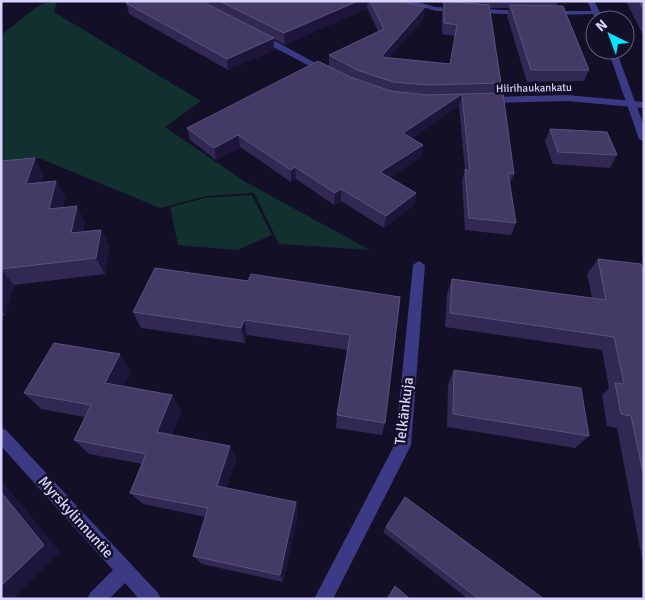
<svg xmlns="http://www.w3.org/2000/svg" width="645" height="600" font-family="Signika,sans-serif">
<rect width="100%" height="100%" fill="#130f26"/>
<!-- green -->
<g fill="#12302f">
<path d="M 52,1 L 57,1 L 54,12 L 201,101 L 165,127 L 244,181 L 370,250 L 279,244 L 254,193 L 207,196 L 160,208 L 39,158 L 1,166 L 1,35 L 38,6 Z"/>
<path d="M 252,195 L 272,235 L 237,250 L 178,245 L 170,207 L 205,198 Z"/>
</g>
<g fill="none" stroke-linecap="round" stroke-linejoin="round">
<!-- minor -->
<g fill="#3d3a85" fill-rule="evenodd">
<path d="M 402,1 L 414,1 L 436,7 L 525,11 L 528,13 L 525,15 L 436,11 Z"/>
<path d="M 597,11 L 599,12 L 599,14 L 550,15 L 547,13 L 550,11 Z"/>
<path d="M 256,34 L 262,34 L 332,72 L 325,74 L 256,38 Z"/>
<path d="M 567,95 L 644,102 L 644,108 L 567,101 L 487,103 L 483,100 L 487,97 Z"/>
<path d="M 419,261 L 425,265 L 411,445 L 333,599 L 314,599 L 395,444 L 413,265 Z"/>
<path d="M 1,428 L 6,430 L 158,593 L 161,599 L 139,599 L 125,583 L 109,599 L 87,599 L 90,593 L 113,570 L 1,446 Z"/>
</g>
<!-- tertiary -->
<g fill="#3d3a85" fill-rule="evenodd">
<path d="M 587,1 L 594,1 L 604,20 L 596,20 Z"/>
<path d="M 608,50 L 616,50 L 644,126 L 644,142 L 639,139 Z"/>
</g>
</g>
<!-- wall -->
<g fill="#312854">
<path d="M 130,1 L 399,1 L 424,18 L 389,58 L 450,64 L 455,36 L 442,34 L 442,12 L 443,4 L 442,4 L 442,1 L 558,1 L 556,6 L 589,70 L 584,81 L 527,82 L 507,16 L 509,8 L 490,8 L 501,83 L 498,93 L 514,174 L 510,183 L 516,223 L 511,235 L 465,230 L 462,181 L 465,170 L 459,106 L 462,96 L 459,106 L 412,138 L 423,145 L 421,157 L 390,177 L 416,193 L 414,205 L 384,228 L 341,201 L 334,205 L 296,179 L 291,182 L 240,147 L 216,160 L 190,140 L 187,128 L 329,66 L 329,55 L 378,31 L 367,8 L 285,45 L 274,39 L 274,50 L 228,70 L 129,14 L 126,3 Z"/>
<path d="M 626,1 L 644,1 L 644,37 Z"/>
<path d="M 550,129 L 617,155 L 610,168 L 553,164 L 545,141 Z"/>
<path d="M 1,161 L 44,174 L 41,182 L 56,181 L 65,197 L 63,207 L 85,222 L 83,231 L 101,230 L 109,246 L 105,274 L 14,285 L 5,316 L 1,316 Z"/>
<path d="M 598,259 L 644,275 L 644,569 L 617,428 L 607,426 L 602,395 L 609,388 L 602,350 L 445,327 L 447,294 L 452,279 L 592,298 L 587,274 Z"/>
<path d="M 248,281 L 400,297 L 385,423 L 382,435 L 336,428 L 337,415 L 348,350 L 247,335 L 245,343 L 141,328 L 133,312 Z"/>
<path d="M 454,370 L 589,436 L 575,448 L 447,427 L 448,384 Z"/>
<path d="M 131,372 L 124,386 L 172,395 L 181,411 L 172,435 L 230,446 L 236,460 L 227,488 L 296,502 L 298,513 L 283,582 L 202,564 L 193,556 L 205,517 L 143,504 L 130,493 L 142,464 L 89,454 L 74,440 L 85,417 L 41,409 L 24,393 Z"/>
<path d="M 386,527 L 544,599 L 468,599 L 383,532 Z"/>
<path d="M 395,586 L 410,599 L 386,599 L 391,591 Z"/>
</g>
<!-- shaded-wall -->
<g fill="#1d163a">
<path d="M 358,1 L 368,1 L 367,8 L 285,45 L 284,33 Z"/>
<path d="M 425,7 L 424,18 L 380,69 L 381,57 Z"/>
<path d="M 274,38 L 274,50 L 228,70 L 227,59 Z"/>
<path d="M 462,94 L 459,106 L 401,145 L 403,133 Z"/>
<path d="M 238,135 L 240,147 L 216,160 L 214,148 Z"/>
<path d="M 423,145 L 421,157 L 379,184 L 380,172 Z"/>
<path d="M 35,158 L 44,174 L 36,200 L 26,184 Z"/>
<path d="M 295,167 L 296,179 L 291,182 L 291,170 Z"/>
<path d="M 56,181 L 65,197 L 58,225 L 49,209 Z"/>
<path d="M 341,189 L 341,201 L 334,205 L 335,193 Z"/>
<path d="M 416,193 L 414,205 L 384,228 L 386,216 Z"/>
<path d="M 77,206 L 85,222 L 80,249 L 71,233 Z"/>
<path d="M 101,230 L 109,246 L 105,274 L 96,258 Z"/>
<path d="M 1,269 L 14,285 L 5,316 L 1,311 Z"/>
<path d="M 244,320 L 247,335 L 245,343 L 241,328 Z"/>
<path d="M 120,354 L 131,372 L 118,400 L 105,383 Z"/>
<path d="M 172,395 L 181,411 L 167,447 L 157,432 Z"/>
<path d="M 230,446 L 236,460 L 224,498 L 217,486 Z"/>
<path d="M 1,482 L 4,483 L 60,552 L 13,599 L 1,599 Z"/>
<path d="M 296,502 L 298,513 L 283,582 L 280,575 Z"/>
</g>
<!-- building -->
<g fill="#433a66" stroke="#5a527e">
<path d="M 130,1 L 201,1 L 274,38 L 227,59 L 126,3 Z"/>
<path d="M 219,1 L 358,1 L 284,33 Z"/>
<path d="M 370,1 L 399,1 L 425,7 L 381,57 L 450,64 L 457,25 L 444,23 L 444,1 L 489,5 L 501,83 L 427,85 L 393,82 L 357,70 L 329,55 L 384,29 Z"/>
<path d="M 639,1 L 644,1 L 644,11 Z"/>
<path d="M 510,5 L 563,6 L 589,70 L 531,70 Z"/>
<path d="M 318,61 L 350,77 L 391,91 L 427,95 L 462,94 L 403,133 L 423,145 L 380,172 L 416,193 L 386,216 L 341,189 L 335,193 L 295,167 L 291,170 L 238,135 L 214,148 L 187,128 Z"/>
<path d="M 503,93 L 514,174 L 508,173 L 516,223 L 469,218 L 465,169 L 470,172 L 462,94 Z"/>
<path d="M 550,129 L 607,132 L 617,155 L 558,152 Z"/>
<path d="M 35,158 L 26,184 L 56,181 L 49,209 L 77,206 L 71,233 L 101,230 L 96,258 L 1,269 L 1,161 Z"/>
<path d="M 598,259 L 641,264 L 644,275 L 644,477 L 631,416 L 621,414 L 615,383 L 624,384 L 614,337 L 450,313 L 452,279 L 606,300 Z"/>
<path d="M 155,268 L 248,281 L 251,274 L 400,297 L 385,423 L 337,415 L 350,335 L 244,320 L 241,328 L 133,312 Z"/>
<path d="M 54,343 L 120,354 L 105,383 L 172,395 L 157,432 L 230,446 L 217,486 L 296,502 L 280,575 L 193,556 L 208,508 L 130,493 L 146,454 L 74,440 L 91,405 L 24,393 Z"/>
<path d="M 454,370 L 581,388 L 589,436 L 453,414 Z"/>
<path d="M 1,492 L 44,545 L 1,586 Z"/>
<path d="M 405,497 L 544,599 L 479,599 L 386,527 Z"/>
<path d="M 395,586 L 410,599 L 388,599 Z"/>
</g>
<g text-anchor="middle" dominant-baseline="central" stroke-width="5" stroke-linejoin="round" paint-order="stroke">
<!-- far-street labels -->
<g font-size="11" fill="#d9d4ff" stroke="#130f26">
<text transform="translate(534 88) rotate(-1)">Hiirihaukankatu</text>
</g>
<!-- near-street labels -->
<g font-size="15" fill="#d9d4ff" stroke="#130f26">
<text transform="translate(404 411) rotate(-83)">Telkänkuja</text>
<text transform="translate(76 517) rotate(48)">Myrskylinnuntie</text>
</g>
</g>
<!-- border -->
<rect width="645" height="600" fill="none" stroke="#d9d4ff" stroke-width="5"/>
<!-- north arrow -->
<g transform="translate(610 35) rotate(318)"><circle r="24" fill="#130f26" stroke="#625e7d"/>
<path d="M0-4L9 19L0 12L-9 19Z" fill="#00e5ff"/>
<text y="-8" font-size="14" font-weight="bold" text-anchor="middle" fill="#d9d4ff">N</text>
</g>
</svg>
